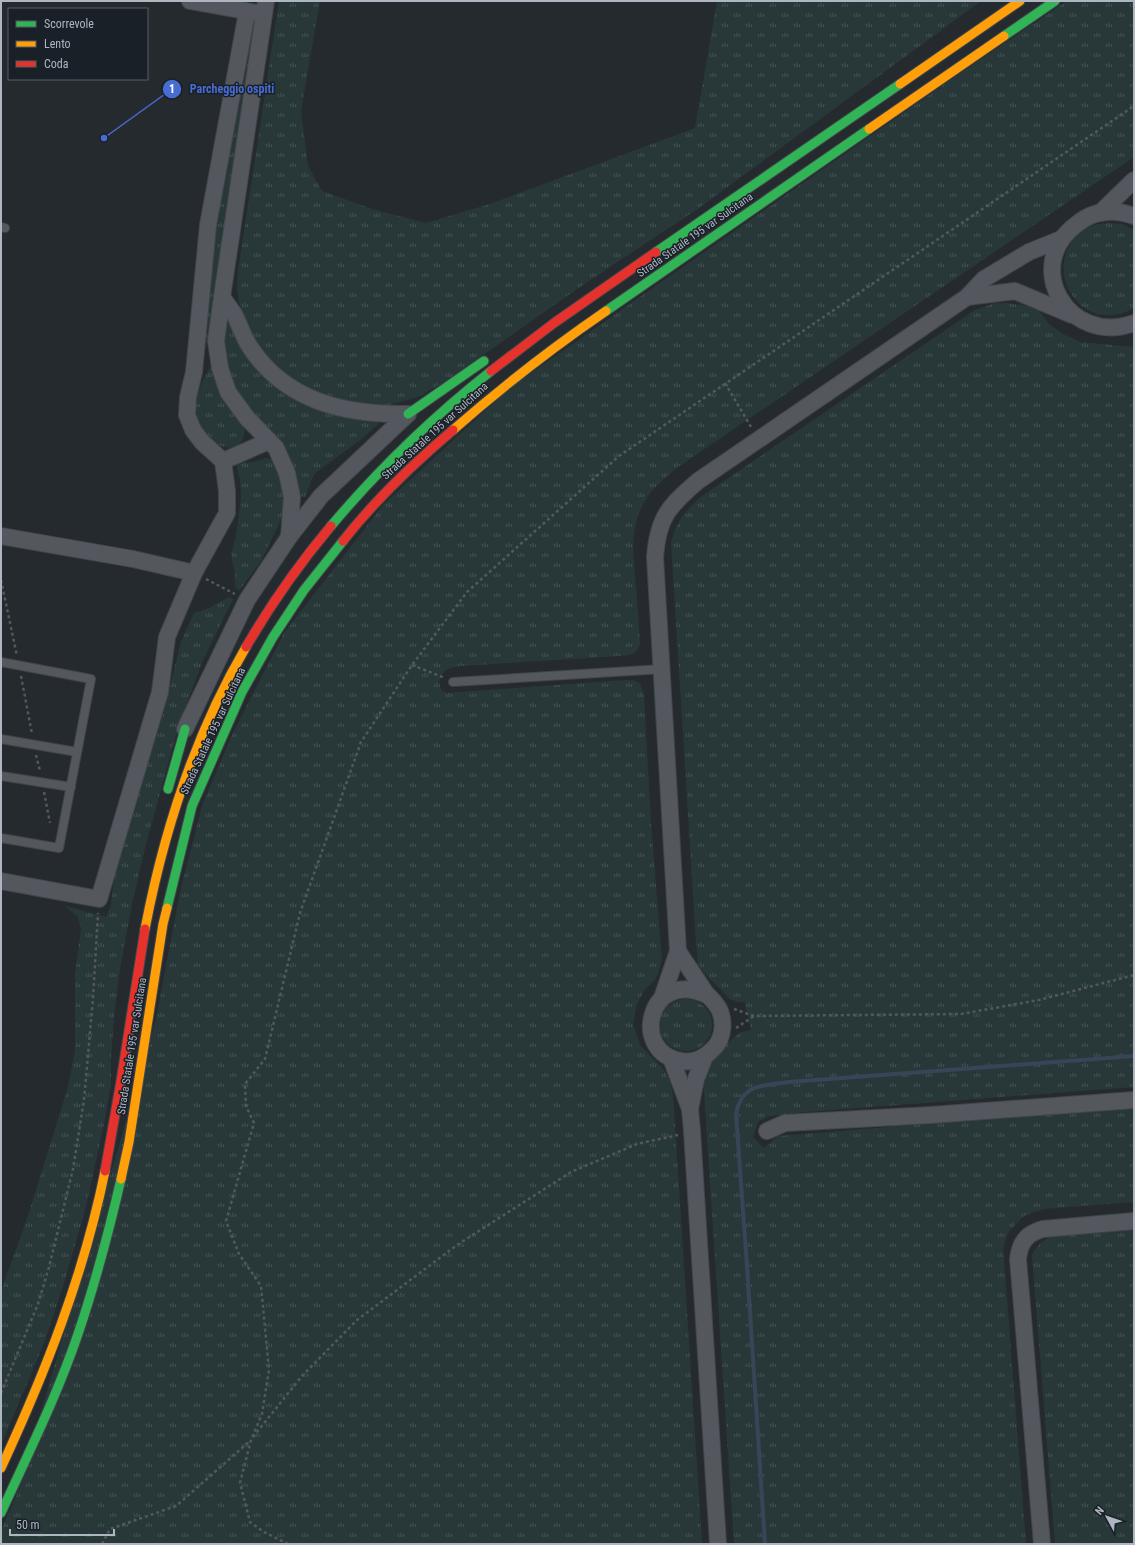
<svg xmlns="http://www.w3.org/2000/svg" width="1135" height="1545" font-family="'Roboto Condensed',sans-serif">
<defs>
<pattern id="grass-tufts" width="24" height="20" patternUnits="userSpaceOnUse"><rect width="24" height="20" fill="#283838"/><path d="M3 7l-1-3M5 7V3M7 7l1-3M15 17l-1-3M17 17v-4M19 17l1-3" fill="none" stroke="#455353"/></pattern>
</defs>
<rect width="100%" height="100%" fill="#252a2f"/>
<!-- grass -->
<g fill="url(#grass-tufts)">
<path d="M 279,1 L 320,1 L 301,111 L 308,166 L 322,191 L 372,209 L 426,223 L 490,204 L 695,128 L 717,1 L 981,1 L 699,208 L 580,287 L 449,379 L 418,397 L 385,406 L 347,404 L 301,388 L 262,354 L 240,307 L 237,289 L 238,271 Z"/>
<path d="M 1067,1 L 1134,1 L 1134,157 L 678,467 C 668,475 659,483 651,492 C 628,521 633,553 636,586 C 637,605 639,625 640,644 C 636,655 631,655 620,656 L 461,666 C 448,668 444,668 439,681 L 441,690 L 447,693 L 626,680 L 636,681 L 641,685 L 644,696 L 651,823 L 662,960 L 658,974 L 654,981 L 644,990 L 636,1007 L 633,1024 L 640,1045 L 664,1070 L 670,1081 L 673,1095 L 702,1544 L 1,1544 L 1,1530 L 16,1497 L 156,1019 L 180,892 L 202,806 L 232,735 L 284,633 L 383,505 L 511,387 L 965,70 Z"/>
<path d="M 250,27 L 256,31 L 210,346 L 205,342 L 212,253 Z"/>
<path d="M 1107,223 L 1122,224 L 1134,230 L 1134,308 C 1072,341 1035,250 1092,226 C 1096,224 1102,224 1107,223 Z"/>
<path d="M 995,303 L 1007,303 L 1027,306 L 1039,311 L 1049,324 L 1063,334 L 1080,342 L 1134,347 L 1134,1087 L 806,1112 L 769,1116 L 758,1122 L 753,1137 L 764,1148 L 778,1136 L 1134,1107 L 1134,1202 L 1043,1209 L 1024,1216 L 1009,1231 L 1003,1248 L 1026,1544 L 734,1544 L 704,1092 L 705,1073 L 719,1052 L 739,1033 L 751,1030 L 745,1002 L 738,1002 L 730,999 L 705,974 L 698,964 L 696,943 L 671,542 C 678,519 684,512 702,496 L 975,310 Z"/>
<path d="M 226,323 L 234,325 L 277,386 L 290,396 L 304,403 L 380,422 L 364,437 L 314,474 L 305,497 L 300,496 L 294,469 L 243,404 L 229,380 L 223,348 Z"/>
<path d="M 210,367 L 230,409 L 245,425 C 245,462 209,447 199,425 C 196,418 195,406 197,398 C 199,387 205,377 210,367 Z"/>
<path d="M 265,458 L 271,459 L 278,464 L 285,502 L 280,522 L 261,561 L 239,591 L 235,587 L 235,573 L 231,554 L 236,537 L 241,498 L 240,479 L 236,463 L 253,462 Z"/>
<path d="M 229,597 L 233,599 L 203,660 L 179,724 L 145,848 L 132,904 L 120,969 L 114,1016 L 111,1061 L 111,1084 L 104,1124 L 86,1207 L 64,1283 L 45,1341 L 1,1445 L 1,1291 L 28,1216 L 68,1087 L 75,1051 L 75,975 L 81,929 L 78,917 L 65,906 L 106,917 L 111,905 L 114,878 L 128,825 L 164,712 L 181,642 L 194,613 L 207,609 Z"/>
<circle cx="686" cy="1025" r="26"/>
<path d="M 1134,1230 L 1134,1544 L 1055,1544 L 1032,1255 C 1037,1245 1043,1240 1053,1236 Z"/>
</g>
<g fill="none" stroke-linecap="round" stroke-linejoin="round">
<!-- stream -->
<path stroke="#364557" stroke-width="4" d="M 765,1544 L 747,1266 L 736,1114 C 742,1083 762,1086 789,1082 L 1134,1056"/>
<defs>
<g id="lane">
<path d="M 1,227 L 5,228"/>
<path d="M 1,662 L 91,679 L 59,848 L 1,838"/>
<path d="M 453,682 L 663,669"/>
<path d="M 1,739 L 77,752"/>
<path d="M 1,776 L 71,787"/>
</g>
<g id="street">
<path d="M 190,1 L 257,13"/>
<path d="M 266,1 L 222,297 L 216,341 L 220,368 L 228,392 L 247,418 L 276,448 L 287,473 L 292,497 L 289,537"/>
<path d="M 1100,213 L 1134,180"/>
<path d="M 1134,216 C 1114,209 1094,210 1077,224 C 1021,265 1068,347 1134,323"/>
<path d="M 222,297 C 226,303 230,308 234,314 C 240,325 243,337 250,347 C 286,402 346,415 408,414"/>
<path d="M 967,297 L 1015,291 L 1072,315"/>
<path d="M 223,461 L 269,441"/>
<path d="M 1,536 L 133,559 L 194,573"/>
<path d="M 185,729 L 247,600 L 289,537 L 321,496 L 408,414"/>
<path d="M 1,881 L 99,899 L 160,692 L 167,637 L 194,573 L 227,513 L 227,491 L 223,461 L 202,442 L 193,430 L 187,415 L 188,397 L 194,372 L 208,225 L 247,12"/>
<path d="M 678,951 C 687,965 696,978 705,992 C 708,996 712,999 715,1003 C 726,1016 725,1039 712,1050 C 704,1058 693,1063 682,1061 C 629,1054 648,967 707,995"/>
<path d="M 662,998 L 678,951 L 655,557 C 658,517 669,506 698,481 L 967,297 L 984,279 L 1029,252 L 1061,239"/>
<path d="M 671,1058 L 690,1109 L 692,1131 L 718,1544"/>
<path d="M 690,1109 L 696,1079 L 705,1056"/>
<path d="M 767,1131 L 785,1123 L 931,1115 L 1134,1100"/>
<path d="M 1042,1544 L 1018,1259 C 1020,1242 1027,1233 1043,1229 L 1134,1221"/>
</g>
<g id="fast">
<path d="M 1004,36 L 1055,1"/>
<path d="M 656,252 L 900,84"/>
<path d="M 606,311 L 869,129"/>
<path d="M 408,414 L 484,361"/>
<path d="M 331,526 C 378,470 433,417 491,371"/>
<path d="M 168,789 L 185,729"/>
<path d="M 167,908 L 192,806 L 242,692 L 273,637 L 304,590 L 343,541"/>
<path d="M 1,1513 C 28,1454 57,1396 78,1334 C 95,1284 109,1231 121,1179"/>
</g>
<g id="slow">
<path d="M 900,84 L 1020,1"/>
<path d="M 869,129 L 1004,36"/>
<path d="M 453,430 C 502,387 552,348 606,311"/>
<path d="M 145,929 C 164,830 195,734 246,647"/>
<path d="M 121,1179 L 129,1142 L 163,924 L 167,908"/>
<path d="M 1,1468 C 45,1373 84,1275 105,1171"/>
</g>
<g id="jam">
<path d="M 491,371 L 554,323 L 656,252"/>
<path d="M 343,541 C 375,500 413,464 453,430"/>
<path d="M 246,647 C 271,604 299,564 331,526"/>
<path d="M 105,1171 L 121,1081 L 145,929"/>
</g>
</defs>
<!-- lane casing -->
<use href="#lane" stroke="#42464a" stroke-width="10"/>
<!-- street casing -->
<use href="#street" stroke="#42464a" stroke-width="18"/>
<!-- fast casing -->
<use href="#fast" stroke="#42464b" stroke-width="11"/>
<!-- slow casing -->
<use href="#slow" stroke="#42464b" stroke-width="11"/>
<!-- jam casing -->
<use href="#jam" stroke="#42464b" stroke-width="11"/>
<!-- path -->
<g stroke="#54585c" stroke-width="2.5" stroke-dasharray="3 3" stroke-linecap="butt">
<path d="M 725,383 L 751,427"/>
<path d="M 206,579 L 235,594"/>
<path d="M 1,580 L 17,656"/>
<path d="M 412,665 L 445,678"/>
<path d="M 21,676 L 32,734"/>
<path d="M 36,755 L 40,771"/>
<path d="M 44,792 L 50,823"/>
<path d="M 734,1009 L 754,1016 L 961,1014 L 1039,1000 L 1134,975"/>
<path d="M 736,1028 L 754,1016"/>
<path d="M 1,1393 L 38,1304 L 49,1267 L 73,1169 L 84,1100 L 93,999 L 98,913"/>
<path d="M 253,1437 L 302,1376 L 357,1320 L 457,1245 L 571,1172 L 637,1144 L 678,1135"/>
<path d="M 102,1544 L 110,1529 L 176,1506 L 250,1441"/>
<path d="M 288,1544 L 264,1532 L 250,1522 L 240,1483 L 251,1440 L 262,1414 L 269,1370 L 261,1286 L 239,1254 L 226,1221 L 254,1123 L 246,1106 L 245,1084 L 265,1059 L 300,913 L 361,742 L 412,665 L 467,592 L 619,456 L 1134,106"/>
</g>
<!-- lane -->
<use href="#lane" stroke="#54585e" stroke-width="8"/>
<!-- street -->
<use href="#street" stroke="#54585e" stroke-width="16"/>
<!-- fast -->
<use href="#fast" stroke="#30b455" stroke-width="9"/>
<!-- slow -->
<use href="#slow" stroke="#ff9f0a" stroke-width="9"/>
<!-- jam -->
<use href="#jam" stroke="#e5322d" stroke-width="9"/>
</g>
<g text-anchor="middle" dominant-baseline="central" stroke-width="3" stroke-linejoin="round" paint-order="stroke">
<!-- street labels -->
<g font-size="11" fill="#aeb6c1" stroke="#1a2028">
<text transform="translate(695 235) rotate(-35)">Strada Statale 195 var Sulcitana</text>
<text transform="translate(435 431) rotate(-42)">Strada Statale 195 var Sulcitana</text>
<text transform="translate(213 731) rotate(-65)">Strada Statale 195 var Sulcitana</text>
<text transform="translate(132 1046) rotate(-81)">Strada Statale 195 var Sulcitana</text>
</g>
</g>
<!-- callouts -->
<path fill="none" stroke="#486dd1" stroke-width="1.5" d="M104 138L172 89"/>
<g fill="#486dd1" stroke="#1a2028" stroke-width="1.5">
<circle cx="104" cy="138" r="4"/>
<circle cx="172" cy="89" r="10"/>
</g>
<g font-size="12" text-anchor="middle" font-weight="bold" fill="#fff">
<text x="172" y="93">1</text>
</g>
<g font-size="12" text-anchor="middle" font-weight="bold" fill="#486dd1" stroke="#1a2028" stroke-width="3" stroke-linejoin="round" paint-order="stroke">
<text x="232" y="93">Parcheggio ospiti</text>
</g>
<!-- border -->
<rect width="1135" height="1545" fill="none" stroke="#aeb6c1" stroke-width="4"/>
<!-- legend -->
<rect x="8" y="8" width="140" height="72" fill="#1a2028" stroke="#555c65"/>
<rect x="16" y="21" width="20" height="6" fill="#30b455" stroke="#555c65"/>
<text x="44" y="28" font-size="12" fill="#aeb6c1">Scorrevole</text>
<rect x="16" y="41" width="20" height="6" fill="#ff9f0a" stroke="#555c65"/>
<text x="44" y="48" font-size="12" fill="#aeb6c1">Lento</text>
<rect x="16" y="61" width="20" height="6" fill="#e5322d" stroke="#555c65"/>
<text x="44" y="68" font-size="12" fill="#aeb6c1">Coda</text>
<!-- north arrow -->
<g transform="translate(1107 1517) rotate(310)" stroke="#1a2028" stroke-width="3" paint-order="stroke">
<path d="M0-3L7 15L0 10L-7 15Z" fill="#aeb6c1"/>
<text y="-6" font-size="11" font-weight="bold" text-anchor="middle" fill="#aeb6c1">N</text>
</g>
<!-- scale -->
<path d="M10 1529v6h104v-6" fill="none" stroke="#aeb6c1" stroke-width="2"/>
<text x="16" y="1529" font-size="12" fill="#aeb6c1" stroke="#1a2028" stroke-width="3" paint-order="stroke">50 m</text>
</svg>
